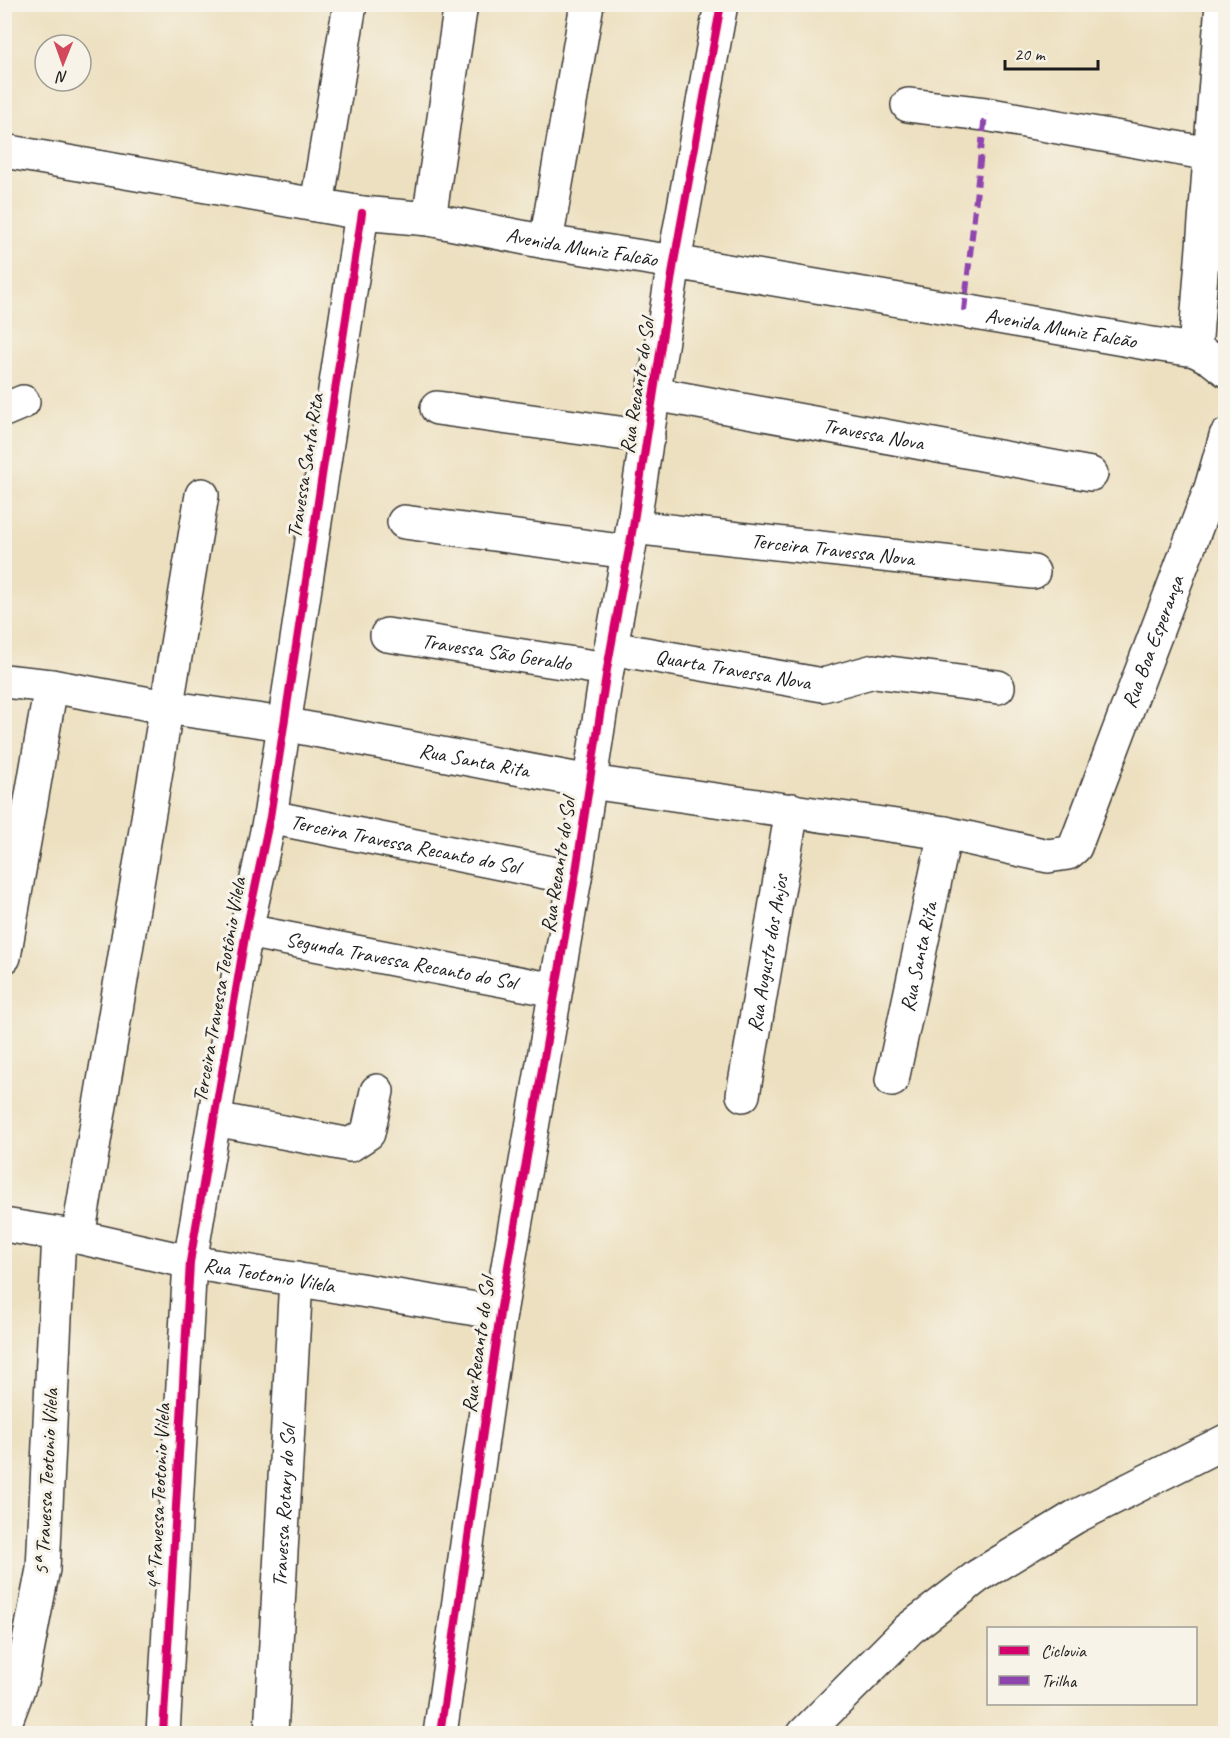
<svg xmlns="http://www.w3.org/2000/svg" width="1230" height="1738" font-family="Caveat,sans-serif">
<rect width="100%" height="100%" fill="#f7f3e8"/>
<filter id="ink" filterUnits="userSpaceOnUse"><feTurbulence type="fractalNoise" baseFrequency=".0167" numOctaves="2"/><feDisplacementMap in="SourceGraphic" scale="12" xChannelSelector="R" yChannelSelector="G"/><feConvolveMatrix kernelMatrix="1 2 1 2 8 2 1 2 1" color-interpolation-filters="sRGB"/></filter>
<filter id="wash" filterUnits="userSpaceOnUse"><feTurbulence type="fractalNoise" baseFrequency=".008" numOctaves="4" result="noise"/><feDisplacementMap in="SourceGraphic" scale="24" xChannelSelector="R" yChannelSelector="G"/><feGaussianBlur stdDeviation="1.35" result="paint"/><feColorMatrix in="noise" values="0 0 0 0 0 0 0 0 0 0 0 0 0 0 0 0 0 1.4 0 .05"/><feComposite in="paint" operator="in"/></filter>
<g filter="url(#wash)">
<rect width="100%" height="100%" fill="#ede0c0"/>
</g>
<g filter="url(#ink)">
<g fill="none" stroke-linecap="round" stroke-linejoin="round">
<defs>
<g id="minor">
<path d="M 1222,4 L 1195,350 L 1212,359 L 1226,370"/>
<path d="M 908,105 L 985,114 L 1210,154 L 1226,155"/>
<path id="s1" d="M 4,151 L 362,213 L 429,219 L 546,242 L 674,262 L 964,311 L 1146,343 L 1195,350"/>
<path d="M 317,205 L 350,4"/>
<path d="M 429,219 L 461,4"/>
<path d="M 546,242 L 587,4"/>
<path id="s2" d="M 655,394 L 1091,474"/>
<path d="M 437,408 L 648,437"/>
<path d="M 4,410 L 23,402"/>
<path d="M 404,522 L 628,552"/>
<path id="s3" d="M 633,527 L 1033,572"/>
<path id="s4" d="M 387,635 L 607,669"/>
<path id="s5" d="M 611,648 L 823,685 L 874,671 L 998,687"/>
<path id="s6" d="M 4,681 L 51,686 L 166,707 L 283,724 L 590,782 L 945,833 L 1048,856 L 1068,853 L 1075,847 L 1211,488 L 1226,436"/>
<path id="s7" d="M 270,817 L 575,878"/>
<path id="s8" d="M 246,931 L 555,990"/>
<path d="M 4,957 L 51,686"/>
<path id="s9" d="M 892,1080 L 945,833"/>
<path id="s10" d="M 743,1095 L 792,810"/>
<path d="M 215,1119 L 350,1145 L 368,1133 L 377,1091"/>
<path id="s11" d="M 4,1225 L 78,1237 L 190,1262 L 500,1313"/>
<path d="M 78,1237 L 202,495"/>
<path d="M 4,1726 L 22,1678 L 43,1569 L 59,1234"/>
<path d="M 163,1734 L 190,1262 L 246,931 L 270,817 L 362,213"/>
<path id="s12" d="M 271,1734 L 296,1279"/>
<path d="M 440,1734 L 500,1313 L 575,878 L 607,669 L 633,527 L 674,262 L 721,4"/>
</g>
<path id="major" d="M 804,1734 L 909,1629 L 978,1576 L 1075,1517 L 1226,1441"/>
</defs>
<!-- minor casing -->
<use href="#minor" stroke="#3b3935" stroke-width="36"/>
<!-- major casing -->
<use href="#major" stroke="#3b3935" stroke-width="36"/>
<!-- minor -->
<use href="#minor" stroke="#fff" stroke-width="33"/>
<!-- major -->
<use href="#major" stroke="#fff" stroke-width="33"/>
<!-- quiet -->
<path stroke="#8e44ad" stroke-width="6" stroke-dasharray="12 6" stroke-linecap="butt" d="M 964,311 L 985,114"/>
<defs>
<g id="cycleway">
<path d="M 163,1734 L 190,1262 L 246,931 L 270,817 L 362,213"/>
<path d="M 440,1734 L 500,1313 L 575,878 L 607,669 L 633,527 L 674,262 L 721,4"/>
</g>
</defs>
<!-- cycleway casing -->
<use href="#cycleway" stroke="#f7f3e8" stroke-width="11"/>
<!-- cycleway -->
<use href="#cycleway" stroke="#d6006c" stroke-width="8"/>
</g>
</g>
<g text-anchor="middle" dominant-baseline="central" stroke-width="6" stroke-linejoin="round" paint-order="stroke">
<!-- street labels -->
<g font-size="21" fill="#1c1c1c" stroke="#f7f3e8">
<text stroke="none"><textPath href="#s1" startOffset="586">Avenida Muniz Falcão</textPath></text>
<text stroke="none"><textPath href="#s1" startOffset="1072">Avenida Muniz Falcão</textPath></text>
<text transform="translate(637 386) rotate(-81)">Rua Recanto do Sol</text>
<text stroke="none"><textPath href="#s2" startOffset="222">Travessa Nova</textPath></text>
<text transform="translate(305 466) rotate(-81)">Travessa Santa Rita</text>
<text stroke="none"><textPath href="#s3" startOffset="201">Terceira Travessa Nova</textPath></text>
<text stroke="none"><textPath href="#s6" startOffset="1308">Rua Boa Esperança</textPath></text>
<text stroke="none"><textPath href="#s4" startOffset="111">Travessa São Geraldo</textPath></text>
<text stroke="none"><textPath href="#s5" startOffset="124">Quarta Travessa Nova</textPath></text>
<text stroke="none"><textPath href="#s6" startOffset="477">Rua Santa Rita</textPath></text>
<text stroke="none"><textPath href="#s7" startOffset="138">Terceira Travessa Recanto do Sol</textPath></text>
<text transform="translate(558 865) rotate(-81)">Rua Recanto do Sol</text>
<text stroke="none"><textPath href="#s10" startOffset="144">Rua Augusto dos Anjos</textPath></text>
<text stroke="none"><textPath href="#s9" startOffset="126">Rua Santa Rita</textPath></text>
<text stroke="none"><textPath href="#s8" startOffset="158">Segunda Travessa Recanto do Sol</textPath></text>
<text transform="translate(219 990) rotate(-80)">Terceira Travessa Teotônio Vilela</text>
<text stroke="none"><textPath href="#s11" startOffset="270">Rua Teotonio Vilela</textPath></text>
<text transform="translate(478 1345) rotate(-82)">Rua Recanto do Sol</text>
<text transform="translate(46 1482) rotate(-87)">5ª Travessa Teotonio Vilela</text>
<text transform="translate(158 1497) rotate(-87)">4ª Travessa Teotonio Vilela</text>
<text stroke="none"><textPath href="#s12" startOffset="228">Travessa Rotary do Sol</textPath></text>
</g>
</g>
<!-- margin -->
<rect width="1230" height="1738" fill="none" stroke="#f7f3e8" stroke-width="24"/>
<!-- legend -->
<rect x="987" y="1627" width="210" height="78" fill="#f7f3e8" stroke="#9f9d96" stroke-width="1.5"/>
<rect x="999" y="1646" width="30" height="9" fill="#d6006c" stroke="#9f9d96" stroke-width="1.5"/>
<text x="1041" y="1657" font-size="18" fill="#1c1c1c">Ciclovia</text>
<rect x="999" y="1676" width="30" height="9" fill="#8e44ad" stroke="#9f9d96" stroke-width="1.5"/>
<text x="1041" y="1687" font-size="18" fill="#1c1c1c">Trilha</text>
<!-- north arrow -->
<g transform="translate(63 63) rotate(181)"><circle r="28" fill="#f7f3e8" stroke="#9f9d96" stroke-width="1.5"/>
<path d="M0-4.5L10 22L0 15L-10 22Z" fill="#d1495b"/>
<text y="-9" font-size="16" font-weight="bold" text-anchor="middle" fill="#1c1c1c">N</text>
</g>
<!-- scale -->
<path d="M1005 60v9h93v-9" fill="none" stroke="#1c1c1c" stroke-width="3"/>
<text x="1014" y="60" font-size="18" fill="#1c1c1c" stroke="#f7f3e8" stroke-width="4.5" paint-order="stroke">20 m</text>
</svg>
